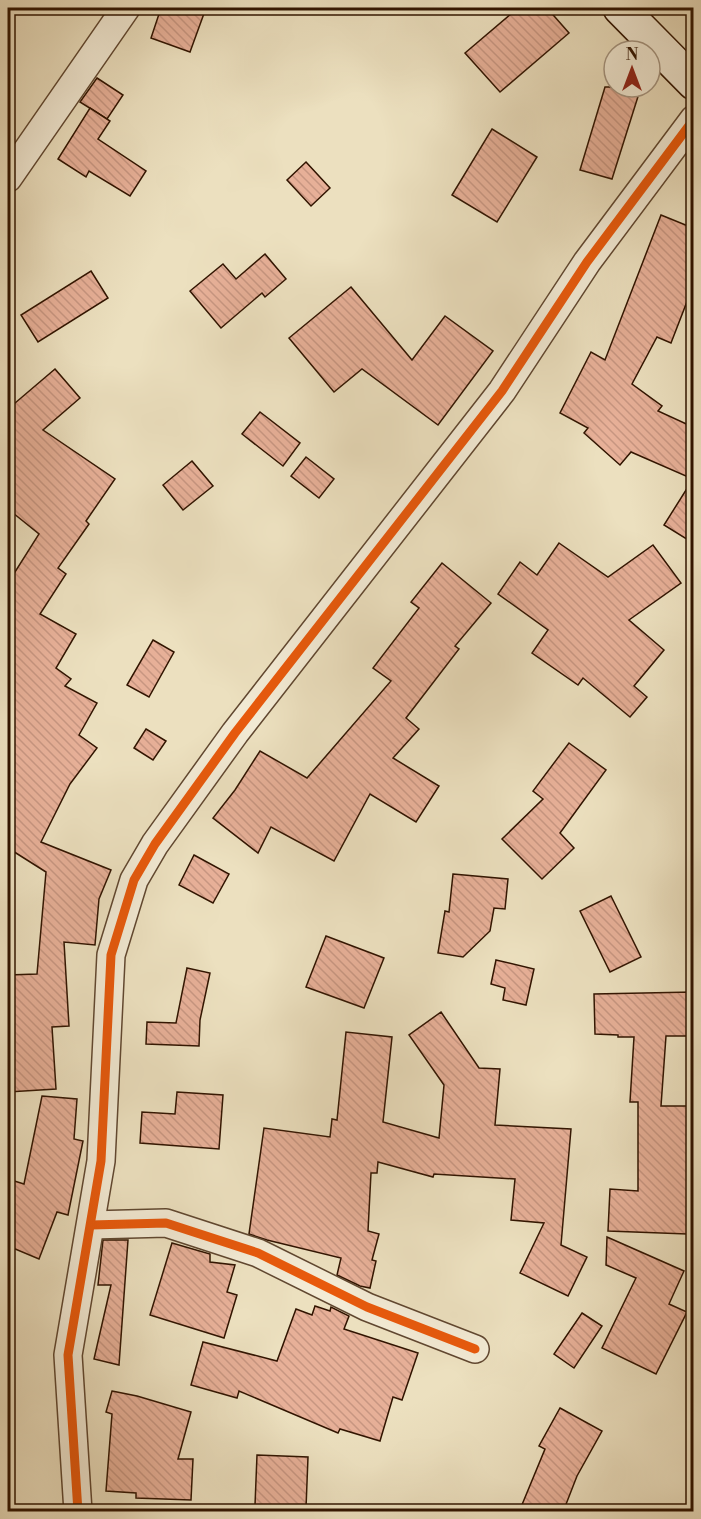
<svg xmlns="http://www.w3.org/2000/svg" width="701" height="1519" font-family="'Libre Bodoni',serif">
<defs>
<pattern id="building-back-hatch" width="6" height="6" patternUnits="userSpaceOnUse" patternTransform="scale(1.5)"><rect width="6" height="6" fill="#e7b098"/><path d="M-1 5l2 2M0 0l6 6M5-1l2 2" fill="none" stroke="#c79681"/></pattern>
</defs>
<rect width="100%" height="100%" fill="#ece0bf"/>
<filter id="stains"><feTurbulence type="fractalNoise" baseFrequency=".00333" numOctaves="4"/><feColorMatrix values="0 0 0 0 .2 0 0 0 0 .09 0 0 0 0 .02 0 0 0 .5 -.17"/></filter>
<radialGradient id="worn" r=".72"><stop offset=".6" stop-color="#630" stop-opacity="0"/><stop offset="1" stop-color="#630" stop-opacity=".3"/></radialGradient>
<!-- building -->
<g fill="url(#building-back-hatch)" stroke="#311400" stroke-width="1.5">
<path d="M 161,8 L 206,8 L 190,52 L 151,38 Z"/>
<path d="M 518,8 L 547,8 L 569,33 L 500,92 L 465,53 Z"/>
<path d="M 97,78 L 123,95 L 107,119 L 80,102 Z"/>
<path d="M 605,87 L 641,87 L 612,179 L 580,170 Z"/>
<path d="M 90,108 L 110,121 L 98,139 L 146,171 L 130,196 L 89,171 L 86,177 L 58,159 Z"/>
<path d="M 492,129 L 537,157 L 497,222 L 452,195 Z"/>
<path d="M 306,162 L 330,188 L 311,206 L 287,180 Z"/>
<path d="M 661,215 L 693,228 L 693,286 L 671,343 L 657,337 L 632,384 L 662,406 L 658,411 L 693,427 L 693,543 L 664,525 L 693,479 L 631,452 L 620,465 L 584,433 L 588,428 L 560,413 L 591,352 L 605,360 Z"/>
<path d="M 265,254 L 286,279 L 265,297 L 262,293 L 221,328 L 190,291 L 223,264 L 236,279 Z"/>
<path d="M 91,271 L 108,298 L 38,342 L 21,315 Z"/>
<path d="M 351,287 L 412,360 L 445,316 L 493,351 L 438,425 L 362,369 L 334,392 L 289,338 Z"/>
<path d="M 55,369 L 80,398 L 43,430 L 115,479 L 86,521 L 89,524 L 58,568 L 66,574 L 40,614 L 76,634 L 56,668 L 71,679 L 65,686 L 97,703 L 79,735 L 97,748 L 70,784 L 41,842 L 111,870 L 99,899 L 95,945 L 64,942 L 69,1026 L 52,1027 L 56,1089 L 8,1092 L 8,975 L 37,974 L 46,872 L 8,848 L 8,583 L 39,534 L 8,509 L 8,409 Z"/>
<path d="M 260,412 L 300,443 L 283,466 L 242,434 Z"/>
<path d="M 306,457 L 334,479 L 319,498 L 291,476 Z"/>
<path d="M 192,461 L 213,486 L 183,510 L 163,485 Z"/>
<path d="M 559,543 L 608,577 L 653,545 L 681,583 L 629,620 L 664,650 L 634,686 L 647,697 L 630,717 L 583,678 L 578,685 L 532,653 L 548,630 L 498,594 L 520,562 L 537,575 Z"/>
<path d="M 442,563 L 491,603 L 455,646 L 459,649 L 406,718 L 419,729 L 393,758 L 439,786 L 416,822 L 370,794 L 334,861 L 271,827 L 258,853 L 213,818 L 235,790 L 260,751 L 307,778 L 391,681 L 373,668 L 419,608 L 411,602 Z"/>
<path d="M 153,640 L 174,652 L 149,697 L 127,685 Z"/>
<path d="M 146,729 L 166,741 L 153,760 L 134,748 Z"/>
<path d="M 569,743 L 606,770 L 560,833 L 574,848 L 542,879 L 502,839 L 543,799 L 533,791 Z"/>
<path d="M 194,855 L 229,874 L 213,903 L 179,885 Z"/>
<path d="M 453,874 L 508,879 L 505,909 L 494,908 L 490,931 L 463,957 L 438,953 L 445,911 L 449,912 Z"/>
<path d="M 611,896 L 641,957 L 610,972 L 580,911 Z"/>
<path d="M 326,936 L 384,958 L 364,1008 L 306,987 Z"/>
<path d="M 496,960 L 534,969 L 526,1005 L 503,1000 L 505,988 L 491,984 Z"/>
<path d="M 187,968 L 210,973 L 200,1020 L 199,1046 L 146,1044 L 147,1022 L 176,1023 Z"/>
<path d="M 693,992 L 693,1036 L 666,1036 L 661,1106 L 693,1106 L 693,1180 L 690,1180 L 687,1234 L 608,1231 L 610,1189 L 638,1191 L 638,1102 L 630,1102 L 634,1037 L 618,1037 L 618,1035 L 595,1034 L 594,994 Z"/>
<path d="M 441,1012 L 479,1068 L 500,1069 L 495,1125 L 571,1129 L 561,1245 L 587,1257 L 568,1296 L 520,1273 L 544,1223 L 511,1220 L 515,1179 L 434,1174 L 433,1177 L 378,1162 L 377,1173 L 371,1173 L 368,1231 L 379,1234 L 372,1260 L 376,1261 L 370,1288 L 360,1286 L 337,1275 L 341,1258 L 267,1240 L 249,1234 L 264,1128 L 330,1137 L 332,1119 L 337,1120 L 346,1032 L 392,1037 L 383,1122 L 439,1138 L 444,1085 L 409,1035 Z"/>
<path d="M 177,1092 L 223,1095 L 219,1149 L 140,1143 L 142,1112 L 175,1114 Z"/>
<path d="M 42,1096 L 77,1099 L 74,1139 L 83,1141 L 68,1215 L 57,1212 L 39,1259 L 8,1246 L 8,1179 L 24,1184 Z"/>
<path d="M 607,1237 L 684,1271 L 669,1304 L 687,1312 L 656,1374 L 602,1348 L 636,1278 L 606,1265 Z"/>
<path d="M 103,1240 L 128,1240 L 119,1365 L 94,1359 L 111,1285 L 98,1285 Z"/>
<path d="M 172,1243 L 210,1254 L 210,1262 L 235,1265 L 227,1292 L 237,1295 L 224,1338 L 150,1315 Z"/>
<path d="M 315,1306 L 330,1311 L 331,1307 L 349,1316 L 344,1329 L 418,1353 L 402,1400 L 393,1397 L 380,1441 L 340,1429 L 338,1433 L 239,1391 L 237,1398 L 191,1385 L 203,1342 L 277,1361 L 296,1309 L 312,1315 Z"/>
<path d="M 582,1313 L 602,1326 L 574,1368 L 554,1354 Z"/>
<path d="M 112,1391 L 137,1396 L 191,1412 L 178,1459 L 193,1459 L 191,1500 L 136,1498 L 136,1493 L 106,1491 L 112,1414 L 106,1412 Z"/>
<path d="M 560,1408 L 602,1431 L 577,1476 L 563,1512 L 519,1512 L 545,1449 L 539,1446 Z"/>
<path d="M 257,1455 L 308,1457 L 306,1508 L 255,1505 Z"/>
</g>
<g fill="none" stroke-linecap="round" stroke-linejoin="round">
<defs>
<g id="street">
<path d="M 8,178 L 126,8"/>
<path d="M 91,1225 L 166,1223 L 258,1253 L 367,1307 L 475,1349"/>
<path d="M 78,1512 L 68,1355 L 101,1161 L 111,955 L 134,880 L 155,844 L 235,733 L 502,391 L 587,262 L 694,119"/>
</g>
<path id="secondary" d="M 620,8 L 694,83"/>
</defs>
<!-- street casing -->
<use href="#street" stroke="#604730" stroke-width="30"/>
<!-- secondary casing -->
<use href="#secondary" stroke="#311400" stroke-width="36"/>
<!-- street -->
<use href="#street" stroke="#f3ebd5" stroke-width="27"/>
<!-- secondary -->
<use href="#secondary" stroke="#f3ebd5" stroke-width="33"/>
<defs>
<g id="cycleway">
<path d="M 91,1225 L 166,1223 L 258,1253 L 367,1307 L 475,1349"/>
<path d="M 78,1512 L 68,1355 L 101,1161 L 111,955 L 134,880 L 155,844 L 235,733 L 502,391 L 587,262 L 694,119"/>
</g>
</defs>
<!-- cycleway casing -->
<use href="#cycleway" stroke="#f3ebd5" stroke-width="13"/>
<!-- cycleway -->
<use href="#cycleway" stroke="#e8590c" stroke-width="9"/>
</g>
<!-- margin -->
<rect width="701" height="1519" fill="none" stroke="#ece0bf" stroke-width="30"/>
<rect x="9" y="9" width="683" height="1501" fill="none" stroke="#311400" stroke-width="3"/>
<rect x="15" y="15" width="671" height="1489" fill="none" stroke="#311400" stroke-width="1.5"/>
<!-- north arrow -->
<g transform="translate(632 69)"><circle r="28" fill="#f3ebd5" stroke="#a59580" stroke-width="1.5"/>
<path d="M0-4.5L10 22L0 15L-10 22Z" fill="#8f2418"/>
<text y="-9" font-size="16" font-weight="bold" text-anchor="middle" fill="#311400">N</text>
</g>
<rect width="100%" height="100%" filter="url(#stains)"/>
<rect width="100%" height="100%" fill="url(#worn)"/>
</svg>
